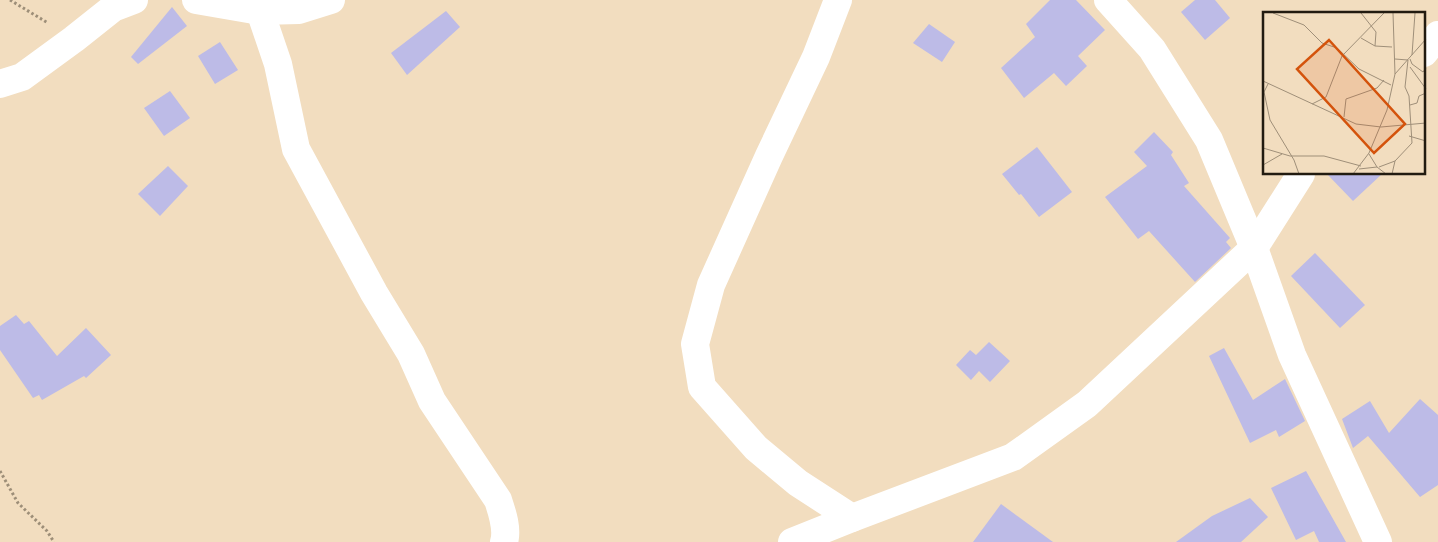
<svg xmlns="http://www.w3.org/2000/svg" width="1438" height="542" font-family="'Exo 2',sans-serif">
<rect width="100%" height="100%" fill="#f2ddbf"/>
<!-- building -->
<g fill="#bdbbe7">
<path d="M 1050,0 L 1076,0 L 1105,30 L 1078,56 L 1087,66 L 1066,86 L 1054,73 L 1024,98 L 1001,68 L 1035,37 L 1026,24 Z"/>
<path d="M 1195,0 L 1215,0 L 1230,18 L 1205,40 L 1181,12 Z"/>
<path d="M 172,7 L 187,26 L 138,64 L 131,57 Z"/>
<path d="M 446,11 L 460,27 L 407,75 L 391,53 Z"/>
<path d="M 929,24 L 955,42 L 942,62 L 913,43 Z"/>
<path d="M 220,42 L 238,70 L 215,84 L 198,56 Z"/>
<path d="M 170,91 L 190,118 L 164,136 L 144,108 Z"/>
<path d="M 1154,132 L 1173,152 L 1171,155 L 1189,183 L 1184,186 L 1230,238 L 1226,242 L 1231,248 L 1195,282 L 1149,231 L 1138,239 L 1105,197 L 1147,166 L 1134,152 Z"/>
<path d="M 1037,147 L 1072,192 L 1039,217 L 1021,194 L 1019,195 L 1002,174 Z"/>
<path d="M 168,166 L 188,186 L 160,216 L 138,194 Z"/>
<path d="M 1327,174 L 1382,174 L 1353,201 Z"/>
<path d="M 1315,253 L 1365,305 L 1340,328 L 1291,276 Z"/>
<path d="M 16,315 L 24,324 L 29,321 L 57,356 L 86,328 L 111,355 L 86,378 L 84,376 L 42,400 L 39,395 L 33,398 L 0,350 L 0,326 Z"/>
<path d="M 989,342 L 1010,361 L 990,382 L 979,371 L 971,380 L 956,365 L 970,350 L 976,355 Z"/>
<path d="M 1224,348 L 1253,400 L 1285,379 L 1305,421 L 1279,437 L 1276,430 L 1250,443 L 1209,356 Z"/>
<path d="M 1420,399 L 1438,415 L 1438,485 L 1420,497 L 1368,436 L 1353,448 L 1342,419 L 1370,401 L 1389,433 Z"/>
<path d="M 1306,471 L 1346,542 L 1319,542 L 1314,531 L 1296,540 L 1271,488 Z"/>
<path d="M 1250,498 L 1268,517 L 1241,542 L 1176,542 L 1212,516 Z"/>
<path d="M 1001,504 L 1053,542 L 973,542 Z"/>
</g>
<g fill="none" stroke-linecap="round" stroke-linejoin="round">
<!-- path -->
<g stroke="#9d8e78" stroke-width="3" stroke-dasharray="2.5 2.5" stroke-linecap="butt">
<path d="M 10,0 L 48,23"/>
<path d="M 0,471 L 18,503 L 47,531 L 54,542"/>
</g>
<!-- street -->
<g stroke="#fff" stroke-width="28">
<path d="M 196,0 L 260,11 L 299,10 L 331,0"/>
<path d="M 260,0 L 260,11 L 278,64 L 296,149 L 374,293 L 411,354 L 432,401 L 498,500 C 502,512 508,529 504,542"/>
<path d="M 838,0 L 816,57 L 769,156 L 711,285 L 695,344 L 702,387 L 756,448 L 798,483 L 852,518"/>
<path d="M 1108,0 L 1152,49 L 1209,140 L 1254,248 L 1292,355 L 1378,542"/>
<path d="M 1424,53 L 1438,35"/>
<path d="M 0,84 L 22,77 L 74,39 L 113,8 L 134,0"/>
<path d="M 792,542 L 852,518 L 1013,457 L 1087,404 L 1254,248 L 1301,174"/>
</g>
</g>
<!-- overview -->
<g transform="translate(1263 12)">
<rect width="162" height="162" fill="#f2ddbf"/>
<path fill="none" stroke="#9f8f79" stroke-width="1" d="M 10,1 L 41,13 L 59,31 L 74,36 L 96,57 L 128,73M 98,1 L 113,20 L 112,34M 98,26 L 112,34 L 129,35M 149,43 L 152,1M 147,47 L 149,52 L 160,60 L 163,56M 147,55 L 163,77M 132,62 L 163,27M 0,69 L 93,112 L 118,115 L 163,111M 5,72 L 1,80 L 7,108 L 31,148 L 36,162M 49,92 L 63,85 L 79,44 L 121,1M 147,93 L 154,91 L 156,84 L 163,81M 81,105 L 83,87 L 114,76 L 121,68M 146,124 L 163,129M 0,136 L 27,144 L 61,144 L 98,154M 106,142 L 114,155M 0,153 L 19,142M 116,155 L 132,149M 96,157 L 114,155 L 123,162M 90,162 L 106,141 L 124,98 L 132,62 L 130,1M 129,162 L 132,149 L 149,131 L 146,84 L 142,75 L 145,48 L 132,47"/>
<path fill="#d4530c" fill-opacity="0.15" stroke="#d4530c" stroke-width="2.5" d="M 66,28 L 142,112 L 111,141 L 34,57 Z"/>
<rect width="162" height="162" fill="none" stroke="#221b10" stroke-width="2.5"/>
</g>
</svg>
